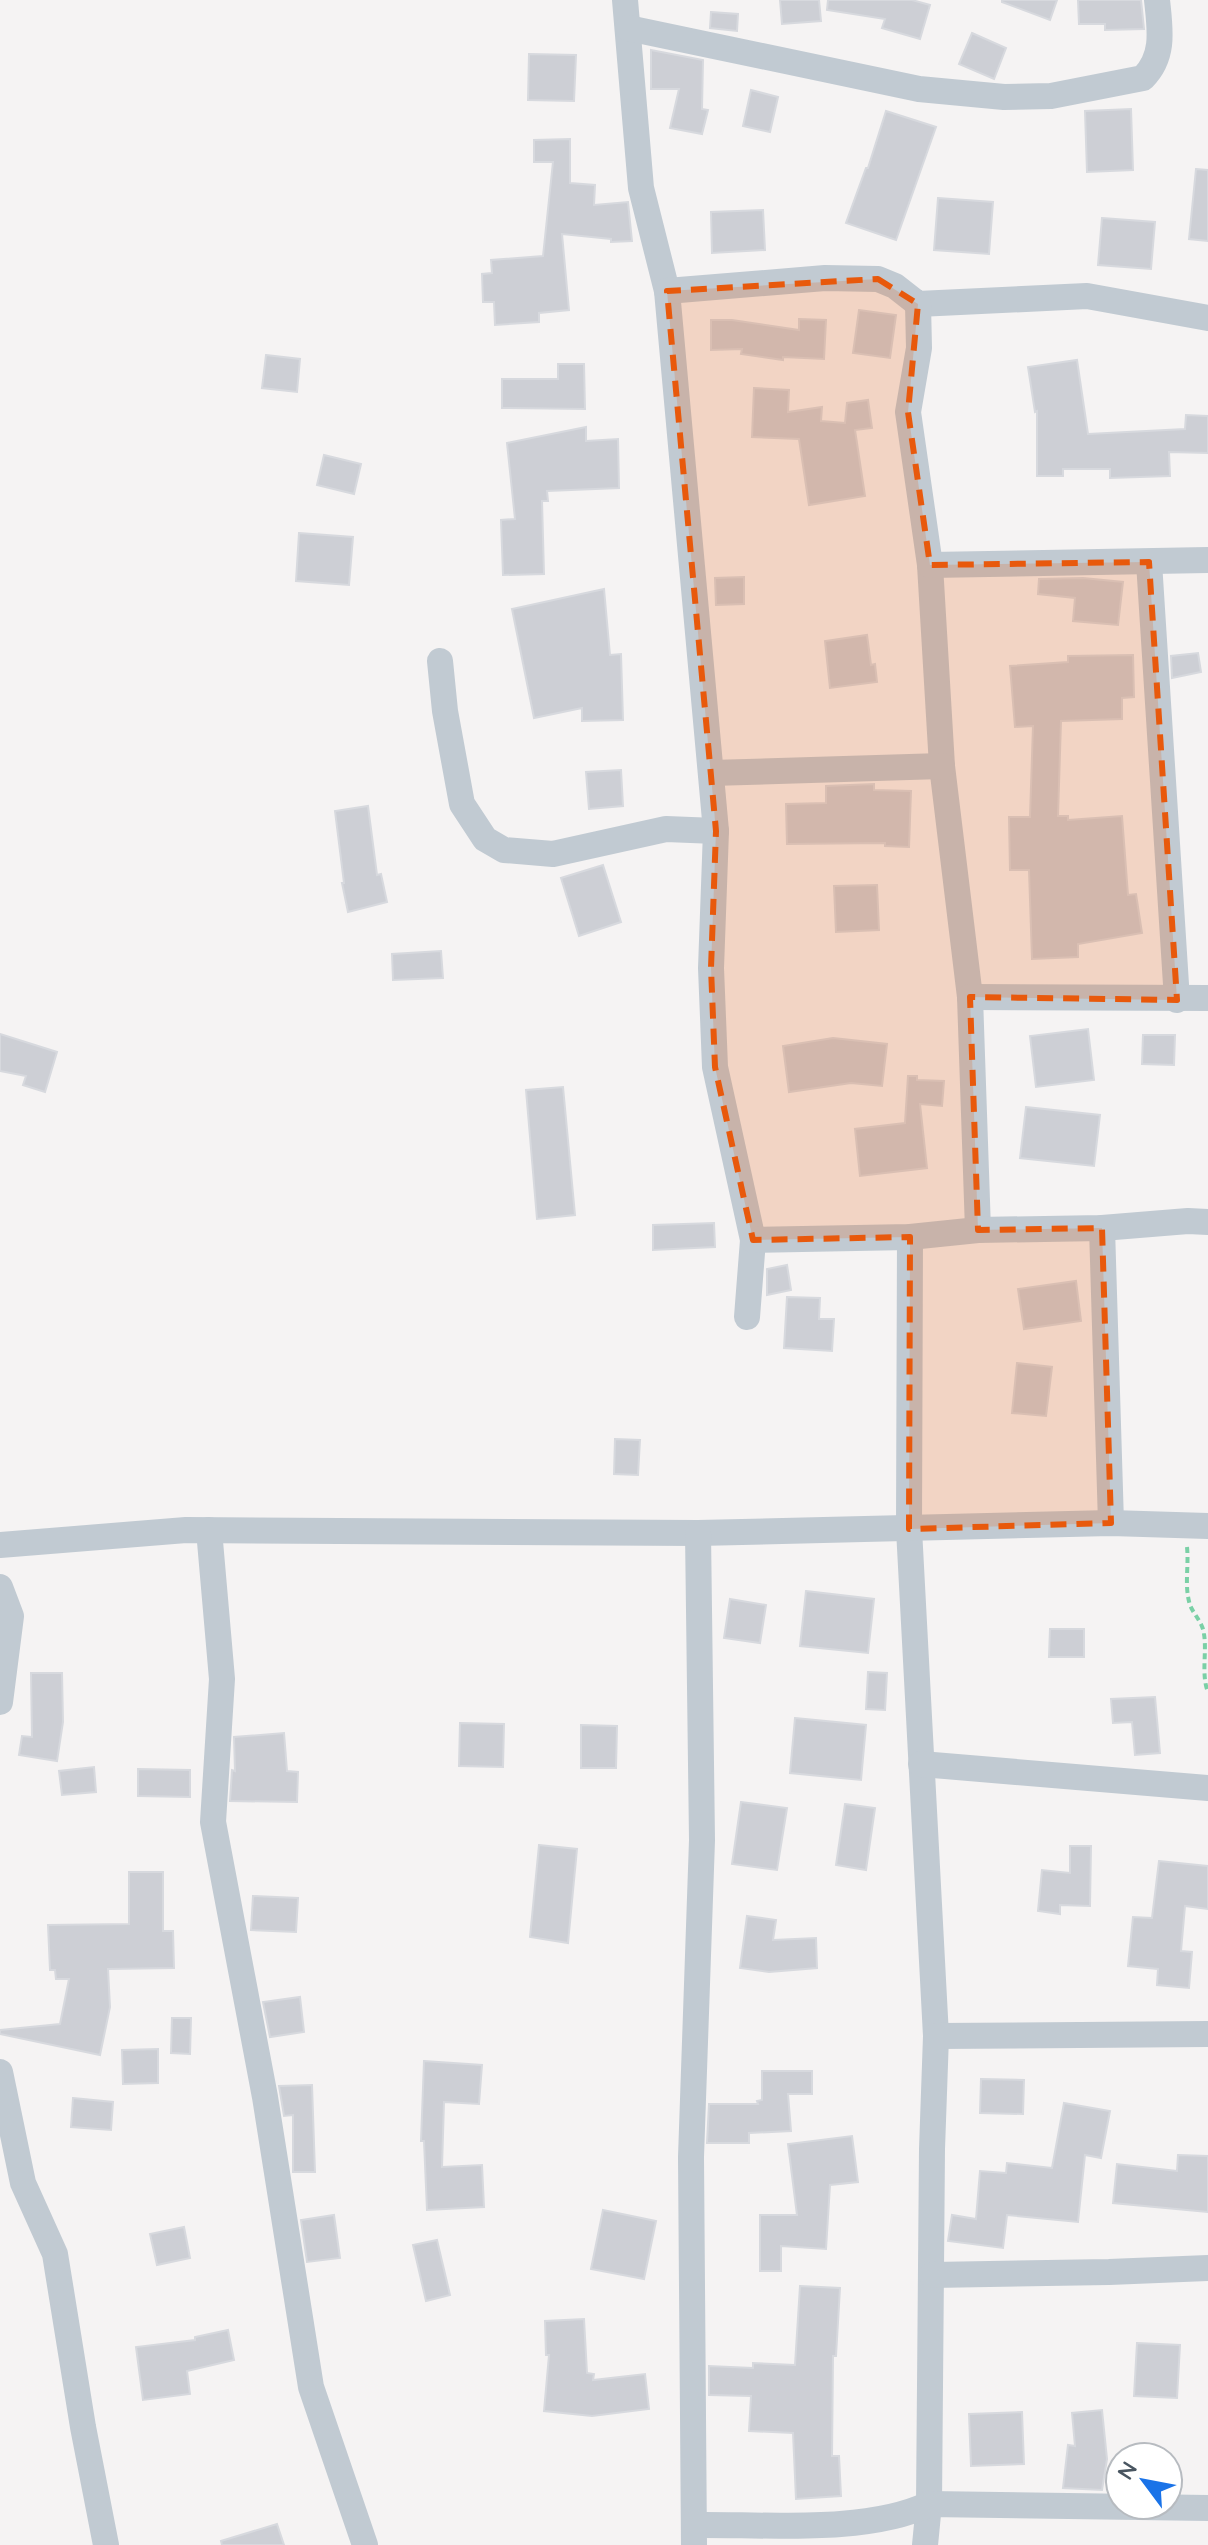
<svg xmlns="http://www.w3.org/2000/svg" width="1208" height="2545" font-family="Quicksand,sans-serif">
<rect width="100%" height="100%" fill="#f5f3f3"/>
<!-- building -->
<g fill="#cdcfd5" stroke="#d7d9de" stroke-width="2">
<path d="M 780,0 L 819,0 L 821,21 L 782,24 Z"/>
<path d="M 828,0 L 912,0 L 930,5 L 920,39 L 882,28 L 885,19 L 827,10 Z"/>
<path d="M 1002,0 L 1057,0 L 1050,20 L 1002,2 Z"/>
<path d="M 1078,0 L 1141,0 L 1144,29 L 1105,30 L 1105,24 L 1079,24 Z"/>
<path d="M 711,12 L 738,14 L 737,31 L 710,28 Z"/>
<path d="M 972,33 L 1006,48 L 994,79 L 959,64 Z"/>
<path d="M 651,50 L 703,60 L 702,109 L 708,110 L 702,134 L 670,128 L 679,89 L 651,89 Z"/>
<path d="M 529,54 L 576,55 L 574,101 L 528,100 Z"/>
<path d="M 751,90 L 778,97 L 770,132 L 743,126 Z"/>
<path d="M 1131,109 L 1133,170 L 1087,172 L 1085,111 Z"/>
<path d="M 886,111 L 936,127 L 896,240 L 846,223 L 866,168 L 868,168 Z"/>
<path d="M 570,139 L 570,183 L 595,185 L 594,205 L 628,202 L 632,241 L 611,242 L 611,239 L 562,234 L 569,310 L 539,313 L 539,322 L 495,325 L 494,302 L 483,302 L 482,274 L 492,273 L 491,260 L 543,256 L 553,162 L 534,162 L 534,140 Z"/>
<path d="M 1196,169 L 1208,170 L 1208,241 L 1189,239 Z"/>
<path d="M 938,198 L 993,202 L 989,254 L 934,250 Z"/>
<path d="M 763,210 L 765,250 L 712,253 L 711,212 Z"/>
<path d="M 1102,218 L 1155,222 L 1151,269 L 1098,265 Z"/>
<path d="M 859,310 L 896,315 L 890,358 L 853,353 Z"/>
<path d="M 799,319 L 826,320 L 824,359 L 783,357 L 783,360 L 741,354 L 742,349 L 711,350 L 711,320 L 732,320 L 799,330 Z"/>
<path d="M 266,355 L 300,359 L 297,392 L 262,388 Z"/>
<path d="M 1077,360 L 1088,434 L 1185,429 L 1186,415 L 1208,416 L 1208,453 L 1169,452 L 1170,476 L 1110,478 L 1110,469 L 1063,469 L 1063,476 L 1037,476 L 1037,411 L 1035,412 L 1028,367 Z"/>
<path d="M 558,364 L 584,364 L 585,409 L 502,408 L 502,379 L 558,379 Z"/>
<path d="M 754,388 L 789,390 L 788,412 L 822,407 L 821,421 L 845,423 L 847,403 L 868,400 L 872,428 L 855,430 L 865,496 L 809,505 L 799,439 L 752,437 Z"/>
<path d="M 586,427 L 586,441 L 618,439 L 619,488 L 547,491 L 548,501 L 542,501 L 544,574 L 503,575 L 501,520 L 515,519 L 507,443 Z"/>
<path d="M 324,455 L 361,464 L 354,494 L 317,485 Z"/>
<path d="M 299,533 L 353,537 L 349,585 L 296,581 Z"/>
<path d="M 744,577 L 744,604 L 716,605 L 715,578 Z"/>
<path d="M 1083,578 L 1123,582 L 1118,625 L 1073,621 L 1075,598 L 1038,594 L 1039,579 Z"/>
<path d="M 604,589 L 610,655 L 621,654 L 623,720 L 582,721 L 582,708 L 534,718 L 512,609 Z"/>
<path d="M 867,635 L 871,665 L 875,664 L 877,682 L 830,688 L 825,641 Z"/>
<path d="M 1198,653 L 1201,672 L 1172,678 L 1171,656 Z"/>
<path d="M 1133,655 L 1134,697 L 1122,698 L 1122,719 L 1061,721 L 1058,816 L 1068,816 L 1068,820 L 1122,816 L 1128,895 L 1136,894 L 1142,933 L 1078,944 L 1078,957 L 1032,959 L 1029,870 L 1010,870 L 1009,817 L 1030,817 L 1033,726 L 1015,727 L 1010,666 L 1068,662 L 1068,656 Z"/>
<path d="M 621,770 L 623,806 L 589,809 L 586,772 Z"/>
<path d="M 874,784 L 874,790 L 911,791 L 909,847 L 885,846 L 885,843 L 787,844 L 786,804 L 826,803 L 826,786 Z"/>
<path d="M 368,806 L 377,875 L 381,874 L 387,902 L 348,912 L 342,883 L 344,883 L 335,811 Z"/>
<path d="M 603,865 L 621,922 L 579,936 L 561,878 Z"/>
<path d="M 877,885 L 879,930 L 836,932 L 834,886 Z"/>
<path d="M 441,951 L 443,978 L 393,980 L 392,954 Z"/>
<path d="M 1088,1029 L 1094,1080 L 1036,1087 L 1030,1036 Z"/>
<path d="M 0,1034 L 57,1052 L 45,1092 L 23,1085 L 26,1076 L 0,1071 Z"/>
<path d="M 1143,1035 L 1175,1035 L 1174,1065 L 1142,1064 Z"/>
<path d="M 833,1038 L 887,1044 L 882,1086 L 851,1083 L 789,1092 L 783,1046 Z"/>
<path d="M 908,1076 L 917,1076 L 917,1080 L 944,1081 L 942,1106 L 920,1104 L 927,1168 L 860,1176 L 855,1129 L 905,1123 Z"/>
<path d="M 563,1087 L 575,1215 L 537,1219 L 526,1090 Z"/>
<path d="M 1026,1107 L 1100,1115 L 1094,1166 L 1020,1158 Z"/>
<path d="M 714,1223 L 715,1247 L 653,1250 L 653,1225 Z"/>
<path d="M 787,1265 L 791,1290 L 767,1295 L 767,1269 Z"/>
<path d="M 1076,1281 L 1081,1321 L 1024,1329 L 1018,1289 Z"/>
<path d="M 787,1297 L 820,1298 L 819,1319 L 834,1319 L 832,1351 L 784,1348 Z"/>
<path d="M 1017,1363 L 1052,1367 L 1046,1416 L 1012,1413 Z"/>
<path d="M 615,1439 L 640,1440 L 638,1475 L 614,1474 Z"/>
<path d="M 806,1591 L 874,1599 L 868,1653 L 800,1646 Z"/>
<path d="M 730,1599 L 766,1605 L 760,1643 L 724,1638 Z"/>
<path d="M 1050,1629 L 1084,1629 L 1084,1657 L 1049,1657 Z"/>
<path d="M 868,1672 L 887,1673 L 885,1710 L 866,1709 Z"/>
<path d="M 31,1673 L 62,1673 L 63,1722 L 57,1761 L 19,1755 L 22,1736 L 32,1737 Z"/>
<path d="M 1155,1697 L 1160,1753 L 1135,1755 L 1132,1722 L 1113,1723 L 1111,1699 Z"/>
<path d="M 795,1718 L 866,1725 L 861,1780 L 790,1773 Z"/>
<path d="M 460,1723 L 504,1724 L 503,1767 L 459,1766 Z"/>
<path d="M 581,1725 L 617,1726 L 616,1768 L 581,1768 Z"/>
<path d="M 284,1733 L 287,1771 L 298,1772 L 297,1802 L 230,1801 L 232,1770 L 235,1771 L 234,1737 Z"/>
<path d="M 94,1767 L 96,1792 L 62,1795 L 59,1771 Z"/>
<path d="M 138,1769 L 190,1770 L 190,1797 L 138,1796 Z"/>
<path d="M 741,1802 L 787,1808 L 777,1870 L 732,1864 Z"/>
<path d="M 845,1804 L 875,1808 L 866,1870 L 836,1865 Z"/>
<path d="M 539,1845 L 577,1849 L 568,1943 L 530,1937 Z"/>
<path d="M 1070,1846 L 1091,1846 L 1090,1906 L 1060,1905 L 1060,1914 L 1038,1911 L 1042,1870 L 1070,1873 Z"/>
<path d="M 1159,1861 L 1208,1866 L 1208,1909 L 1185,1906 L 1181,1951 L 1192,1952 L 1189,1988 L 1157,1985 L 1158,1969 L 1128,1966 L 1133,1917 L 1152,1918 Z"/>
<path d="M 129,1872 L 163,1872 L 163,1931 L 173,1931 L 174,1968 L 108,1969 L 110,2007 L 100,2055 L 0,2034 L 0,2030 L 60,2024 L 69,1979 L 56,1979 L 55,1970 L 50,1970 L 48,1925 L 129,1924 Z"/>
<path d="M 253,1896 L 298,1898 L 296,1932 L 251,1930 Z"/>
<path d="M 747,1916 L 776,1920 L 773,1940 L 816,1938 L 817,1968 L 769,1972 L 740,1968 Z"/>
<path d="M 300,1997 L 304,2032 L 270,2037 L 263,2002 Z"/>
<path d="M 172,2018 L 191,2018 L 190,2054 L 171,2053 Z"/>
<path d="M 158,2049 L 158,2083 L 123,2084 L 122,2050 Z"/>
<path d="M 424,2061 L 482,2065 L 479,2104 L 444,2102 L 442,2167 L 482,2165 L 484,2207 L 427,2210 L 424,2141 L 421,2141 Z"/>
<path d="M 762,2071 L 812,2071 L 812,2094 L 788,2094 L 791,2131 L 749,2133 L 749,2143 L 707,2143 L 709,2104 L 758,2104 L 757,2101 L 762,2100 Z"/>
<path d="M 981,2079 L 1024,2080 L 1023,2114 L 980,2113 Z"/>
<path d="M 312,2085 L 315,2172 L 293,2172 L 293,2115 L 284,2116 L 279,2086 Z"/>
<path d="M 73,2098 L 113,2102 L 111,2130 L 71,2127 Z"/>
<path d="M 1064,2103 L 1110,2111 L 1101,2158 L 1085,2155 L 1078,2222 L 1007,2215 L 1003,2248 L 948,2241 L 952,2215 L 976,2219 L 980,2171 L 1006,2173 L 1007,2163 L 1052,2168 Z"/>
<path d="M 852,2136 L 858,2182 L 830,2185 L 826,2249 L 781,2246 L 781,2271 L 760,2271 L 760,2215 L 797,2215 L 788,2144 Z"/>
<path d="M 1178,2155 L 1208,2156 L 1208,2212 L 1113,2203 L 1117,2164 L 1177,2171 Z"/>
<path d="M 603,2210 L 656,2221 L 644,2279 L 591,2269 Z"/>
<path d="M 334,2215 L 340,2258 L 307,2262 L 301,2220 Z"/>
<path d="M 184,2227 L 190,2258 L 157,2265 L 150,2234 Z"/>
<path d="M 437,2240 L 450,2295 L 426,2301 L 413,2245 Z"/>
<path d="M 800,2286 L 840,2288 L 836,2356 L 833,2356 L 832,2456 L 839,2456 L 841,2496 L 796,2499 L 793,2433 L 749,2431 L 751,2396 L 709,2395 L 709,2366 L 753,2368 L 753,2363 L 795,2365 Z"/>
<path d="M 584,2319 L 587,2373 L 594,2374 L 593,2380 L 645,2374 L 649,2409 L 592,2416 L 544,2411 L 549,2355 L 546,2355 L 545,2321 Z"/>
<path d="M 228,2330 L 234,2360 L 187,2371 L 190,2394 L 143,2400 L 136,2347 L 195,2340 L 195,2337 Z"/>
<path d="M 1137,2343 L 1180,2345 L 1177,2398 L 1134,2396 Z"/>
<path d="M 1102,2410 L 1107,2459 L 1102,2490 L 1063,2488 L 1068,2445 L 1075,2446 L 1072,2413 Z"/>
<path d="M 1022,2412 L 1024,2464 L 971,2466 L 969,2414 Z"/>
<path d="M 277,2524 L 284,2545 L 222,2545 L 221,2541 Z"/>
</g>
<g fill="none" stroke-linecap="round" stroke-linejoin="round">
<!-- path -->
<path stroke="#7ad0a6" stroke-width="4" stroke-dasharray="6 4" stroke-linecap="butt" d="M 1187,1547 C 1189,1567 1184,1586 1190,1605 C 1194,1615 1203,1623 1204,1634 C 1207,1652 1201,1675 1208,1692"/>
<!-- street -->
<g stroke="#c1cad2" stroke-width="26">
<path d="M 625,0 L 641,188 L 667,291 L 716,831 L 711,968 L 715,1067 L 753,1240 L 747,1317"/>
<path d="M 628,28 L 919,89 L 1004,97 L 1051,96 L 1143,78 C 1165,56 1160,29 1157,0"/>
<path d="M 667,291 L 825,278 L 878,279 L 895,286 L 918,304 L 1087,296 L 1208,318"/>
<path d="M 918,304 L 919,348 L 908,412 L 930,565 L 942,766 L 970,997 L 978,1230"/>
<path d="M 1149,562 L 1177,1000"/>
<path d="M 930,565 L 1208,560"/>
<path d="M 440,661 L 445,711 L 462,804 L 485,839 L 504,850 L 553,854 L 666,829 L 716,831"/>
<path d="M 711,773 L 942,766"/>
<path d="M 970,997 L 1208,998"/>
<path d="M 1102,1228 L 1111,1523"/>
<path d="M 910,1237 L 909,1529 L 936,2036 L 932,2149 L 929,2504 L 925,2545"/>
<path d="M 753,1240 L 910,1237 L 978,1230 L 1102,1228 L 1188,1221 L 1208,1222"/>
<path d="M 209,1530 L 222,1679 L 213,1822 L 265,2097 L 311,2387 L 365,2545"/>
<path d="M 0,1545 L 186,1530 L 698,1533 L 1111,1523 L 1208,1526"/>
<path d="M 0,1587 L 11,1616 L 0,1702"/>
<path d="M 921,1764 L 1208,1788"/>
<path d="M 936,2036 L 1208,2034"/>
<path d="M 0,2072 L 23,2183 L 55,2254 L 83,2427 L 106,2545"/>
<path d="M 932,2275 L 1109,2272 L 1208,2268"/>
<path d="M 695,2525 C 763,2524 867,2534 929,2504 L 1208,2508"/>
<path d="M 694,2545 L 691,2157 L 702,1840 L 698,1533"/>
</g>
</g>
<!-- marked area -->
<path fill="#e8590c" fill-opacity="0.2" stroke="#e8590c" stroke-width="6" stroke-dasharray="16 10" stroke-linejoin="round" d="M 878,279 L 918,304 L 908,412 L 930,565 L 1149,562 L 1177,1000 L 970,997 L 978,1230 L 1102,1228 L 1111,1523 L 909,1529 L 910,1237 L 753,1240 L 715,1067 L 711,968 L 716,831 L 667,291 Z"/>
<!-- north arrow -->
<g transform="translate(1144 2481) rotate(302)"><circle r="38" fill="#ffffff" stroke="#b7bbc0" stroke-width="2"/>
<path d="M0-6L14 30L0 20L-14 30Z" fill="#1a73e8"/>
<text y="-12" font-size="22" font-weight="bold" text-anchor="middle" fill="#4a5661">N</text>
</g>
</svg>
